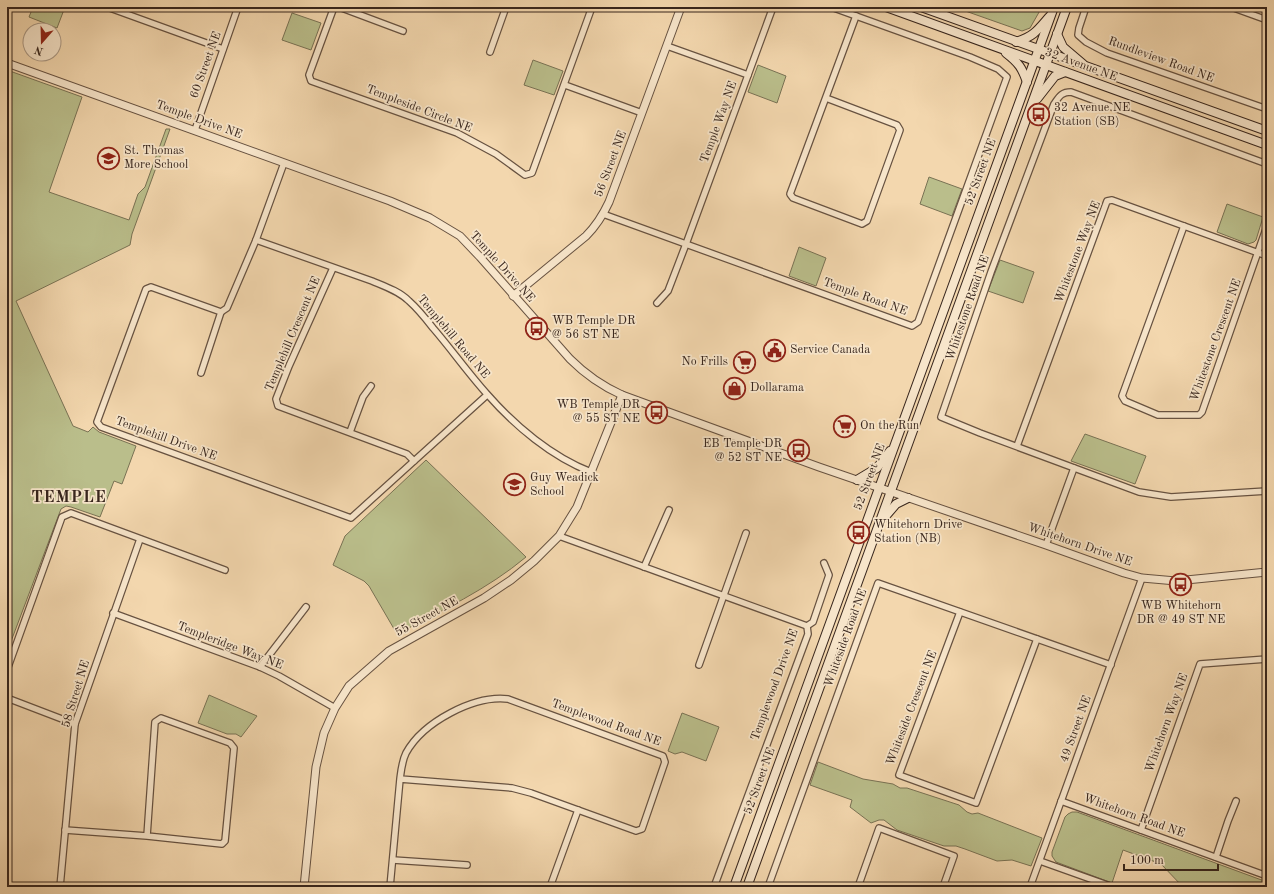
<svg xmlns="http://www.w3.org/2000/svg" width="1274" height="894" font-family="'Old Standard TT',serif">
<rect width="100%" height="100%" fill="#f3d7ae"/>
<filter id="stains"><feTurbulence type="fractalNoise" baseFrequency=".005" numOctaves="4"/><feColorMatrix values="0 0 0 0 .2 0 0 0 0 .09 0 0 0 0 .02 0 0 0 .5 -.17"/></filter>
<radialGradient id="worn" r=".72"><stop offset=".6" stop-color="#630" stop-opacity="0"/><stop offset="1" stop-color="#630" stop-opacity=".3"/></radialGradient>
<!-- green -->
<g fill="#babe8b" stroke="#797254">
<path d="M 33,7 L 65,7 L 57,28 L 29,17 Z"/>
<path d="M 954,7 L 1042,7 L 1030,28 L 1022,31 Z"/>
<path d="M 292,13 L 321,23 L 311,50 L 282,40 Z"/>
<path d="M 533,60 L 563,71 L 554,95 L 524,85 Z"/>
<path d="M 758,65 L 786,76 L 777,103 L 748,92 Z"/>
<path d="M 7,70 L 82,97 L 49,192 L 129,220 L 138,194 L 145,187 L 166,129 L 170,129 L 132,234 L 130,245 L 16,301 L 73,426 L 88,432 L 93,427 L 99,432 L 136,446 L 122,484 L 114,481 L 100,517 L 71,507 L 66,506 L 61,509 L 7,652 Z"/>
<path d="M 929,177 L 962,189 L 952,216 L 920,204 Z"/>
<path d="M 1227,204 L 1263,217 L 1256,240 L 1254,242 L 1248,244 L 1217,232 Z"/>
<path d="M 799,247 L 826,258 L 816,286 L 789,276 Z"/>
<path d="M 1000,260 L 1034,272 L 1023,303 L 988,291 Z"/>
<path d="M 1085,434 L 1146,456 L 1135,484 L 1071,461 Z"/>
<path d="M 426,460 L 526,557 C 488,589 441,611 397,634 L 369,586 L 364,581 L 333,565 L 345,536 Z"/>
<path d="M 209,695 L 257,716 L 241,737 L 236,734 L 227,734 L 198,723 Z"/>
<path d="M 682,713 L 719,727 L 706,761 L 682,752 L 675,754 L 668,751 Z"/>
<path d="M 818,762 L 863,779 L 893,784 L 900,788 L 907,788 L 959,805 L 967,812 L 972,814 L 978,813 L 1042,838 L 1031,866 L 1012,860 L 997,861 L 965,849 L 956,846 L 944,846 L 897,830 L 884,820 L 879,820 L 871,823 L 850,807 L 852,800 L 810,785 Z"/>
<path d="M 1072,812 L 1077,812 L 1267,882 L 1267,887 L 1183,887 L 1161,864 L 1123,850 L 1112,883 L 1056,862 L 1052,856 L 1052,852 L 1065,817 L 1068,814 Z"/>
</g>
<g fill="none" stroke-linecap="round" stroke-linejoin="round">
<defs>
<g id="minor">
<path d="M 107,7 L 223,49"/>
<path d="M 334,7 L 309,75 L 311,81 L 457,133 L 496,154 L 525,175 L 532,173 L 592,7"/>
<path d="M 339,7 L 403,31"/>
<path d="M 584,7 L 591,10"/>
<path d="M 1086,7 L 1079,28 L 1078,35 L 1086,42 L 1107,53 L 1267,109"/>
<path d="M 1231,7 L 1267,20"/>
<path d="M 667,46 L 748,75"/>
<path d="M 490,52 L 506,7"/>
<path d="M 565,85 L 642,113"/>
<path d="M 826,98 L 897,125 L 900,130 L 867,221 L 862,224 L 793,198 L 790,194 L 856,16"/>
<path d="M 195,130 L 238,7"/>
<path d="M 284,163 L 256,240 L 227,308 L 221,312 L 151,287 L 146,289 L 97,422 L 101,427 L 351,518 L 487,395"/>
<path d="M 1267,164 L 1071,92 C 1061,92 1059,97 1054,104 L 991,272 L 941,417 L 980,433 L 1139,492 L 1171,497 L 1267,491"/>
<path d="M 603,214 L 912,326 L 918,322 L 1007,77 L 998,69 L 970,57 L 831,7"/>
<path d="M 1184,226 L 1122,396 L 1125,401 L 1158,415 L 1199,415 L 1202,412 L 1267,226"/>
<path d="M 256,240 L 372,281 C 384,286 399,291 409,301 C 418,309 426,319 433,328 C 452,350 468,373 487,394 C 515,426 552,457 591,472"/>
<path d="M 333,268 L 289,366 L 276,399 L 278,406 L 407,454 L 414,461"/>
<path d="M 657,303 L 668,291 L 686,244 L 773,7"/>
<path d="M 201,373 L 221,312"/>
<path d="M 350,432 L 363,397 L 371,386"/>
<path d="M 1017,446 L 1107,201 L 1112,200 L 1267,256"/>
<path d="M 559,536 L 807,626"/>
<path d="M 1046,545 L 1074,468"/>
<path d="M 644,567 L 669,510"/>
<path d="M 960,612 L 899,775 L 976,803 L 1037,639"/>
<path d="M 113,613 L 260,667 L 279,676 L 335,708"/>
<path d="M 807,626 L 813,622 L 829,575 L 824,563"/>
<path d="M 699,665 L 746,533"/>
<path d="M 260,667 L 306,607"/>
<path d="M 7,670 L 62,517 L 71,513 L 225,570"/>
<path d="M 7,698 L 75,724"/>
<path d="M 1061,801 L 1267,876"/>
<path d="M 65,830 L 147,836 L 222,844 L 225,841 L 234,748 L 230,743 L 161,718 L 155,722 L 147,836"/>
<path d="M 1141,830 L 1200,664 L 1267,659"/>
<path d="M 1216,857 L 1228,821 L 1236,801"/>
<path d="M 393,860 L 467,865"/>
<path d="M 1040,861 L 1113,887"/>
<path d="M 60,887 L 75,724 L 140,539"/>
<path d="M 390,887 L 400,779 C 401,771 402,761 406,753 C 423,722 474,695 508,699 L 663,756 L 665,762 L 642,829 L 636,831 L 531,793 L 512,788 L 400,779"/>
<path d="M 550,887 L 578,810"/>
<path d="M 714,887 L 808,634 L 807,626"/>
<path d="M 768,887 L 878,583 L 1111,665"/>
<path d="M 858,887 L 879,828 L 954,856 L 943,887"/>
<path d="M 1030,887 L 1142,578"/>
</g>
<g id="tertiary">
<path d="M 7,63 L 390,201 L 430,218 L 460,236 L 480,257 L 570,359 C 585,374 602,386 622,395 L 819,467 L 1046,545 L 1124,573 L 1142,578 L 1176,581 L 1267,572"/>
<path d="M 513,296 L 586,236 C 596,226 603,215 609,202 L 681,7"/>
<path d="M 304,887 L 316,767 L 324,733 L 335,708 L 349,686 L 389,651 L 484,598 L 511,580 L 534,561 L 559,536 L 577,507 L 622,395"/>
</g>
<g id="secondary">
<path d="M 886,7 L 1267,145"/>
<path d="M 921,7 L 1267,131"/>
<path d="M 1057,34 L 1063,47 L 1083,64"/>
<path d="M 1016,42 C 1034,36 1037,31 1049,17"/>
<path d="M 1006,53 C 1019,63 1022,68 1027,82"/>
<path d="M 1037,99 L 1055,76 L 1065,72"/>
<path d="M 857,480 L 877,468 L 890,451"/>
<path d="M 884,518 L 896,504 L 908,498"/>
<path d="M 734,887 L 1054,7"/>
<path d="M 747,887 L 1067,7"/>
</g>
</defs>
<!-- minor casing -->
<use href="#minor" stroke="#675241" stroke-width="8"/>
<!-- tertiary casing -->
<use href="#tertiary" stroke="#675241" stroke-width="9"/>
<!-- secondary casing -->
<use href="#secondary" stroke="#38261d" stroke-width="10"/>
<!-- minor -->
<use href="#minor" stroke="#f7e5ca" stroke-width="5.5"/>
<!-- tertiary -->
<use href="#tertiary" stroke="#f7e5ca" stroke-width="7"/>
<!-- secondary -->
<use href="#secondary" stroke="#f7e5ca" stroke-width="8"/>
</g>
<!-- icons -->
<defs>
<symbol id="bus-ring" viewBox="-11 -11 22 22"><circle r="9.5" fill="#f7e5ca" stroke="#8f2418" stroke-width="1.5"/><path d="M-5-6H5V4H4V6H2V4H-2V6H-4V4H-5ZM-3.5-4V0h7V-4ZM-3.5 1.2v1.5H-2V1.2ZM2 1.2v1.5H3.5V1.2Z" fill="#8f2418"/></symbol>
<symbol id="school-ring" viewBox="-11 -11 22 22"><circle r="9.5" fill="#f7e5ca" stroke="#8f2418" stroke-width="1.5"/><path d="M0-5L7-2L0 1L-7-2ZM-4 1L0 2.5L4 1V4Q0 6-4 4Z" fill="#8f2418"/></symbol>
<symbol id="civic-ring" viewBox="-11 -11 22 22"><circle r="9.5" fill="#f7e5ca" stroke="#8f2418" stroke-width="1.5"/><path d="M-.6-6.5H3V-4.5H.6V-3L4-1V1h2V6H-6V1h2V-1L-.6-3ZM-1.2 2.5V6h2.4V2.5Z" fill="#8f2418"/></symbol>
<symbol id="supermarket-ring" viewBox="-11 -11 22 22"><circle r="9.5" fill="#f7e5ca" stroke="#8f2418" stroke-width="1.5"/><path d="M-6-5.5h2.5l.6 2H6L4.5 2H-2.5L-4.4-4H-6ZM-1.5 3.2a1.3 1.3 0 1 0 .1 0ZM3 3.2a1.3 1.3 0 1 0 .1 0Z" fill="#8f2418"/></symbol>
<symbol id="shop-ring" viewBox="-11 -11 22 22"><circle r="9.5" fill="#f7e5ca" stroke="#8f2418" stroke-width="1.5"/><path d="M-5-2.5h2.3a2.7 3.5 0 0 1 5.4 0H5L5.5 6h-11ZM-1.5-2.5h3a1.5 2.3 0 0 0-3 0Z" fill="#8f2418"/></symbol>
</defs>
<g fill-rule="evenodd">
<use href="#bus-ring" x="1026" y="102" width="25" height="25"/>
<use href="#school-ring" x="96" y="146" width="25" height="25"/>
<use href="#bus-ring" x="524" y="316" width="25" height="25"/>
<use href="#civic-ring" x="762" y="338" width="25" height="25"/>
<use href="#supermarket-ring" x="732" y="350" width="25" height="25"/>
<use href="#shop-ring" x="722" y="376" width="25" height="25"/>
<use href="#bus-ring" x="644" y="400" width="25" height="25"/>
<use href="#supermarket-ring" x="832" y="414" width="25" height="25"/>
<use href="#bus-ring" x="786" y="438" width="25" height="25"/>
<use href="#school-ring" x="502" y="472" width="25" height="25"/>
<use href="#bus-ring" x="846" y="520" width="25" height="25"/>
<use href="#bus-ring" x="1168" y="572" width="25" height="25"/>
</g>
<g text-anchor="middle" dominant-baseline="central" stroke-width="3.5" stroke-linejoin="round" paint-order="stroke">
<!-- street labels -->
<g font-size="12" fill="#38261d" stroke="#f7e5ca">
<text transform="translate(1161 60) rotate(20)">Rundleview Road NE</text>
<text transform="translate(206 65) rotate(-70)">60 Street NE</text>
<text transform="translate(1081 65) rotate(20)">32 Avenue NE</text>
<text transform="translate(419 109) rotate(21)">Templeside Circle NE</text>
<text transform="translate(199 120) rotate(20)">Temple Drive NE</text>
<text transform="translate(719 122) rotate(-70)">Temple Way NE</text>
<text transform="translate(611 164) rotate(-69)">56 Street NE</text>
<text transform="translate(981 172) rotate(-70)">52 Street NE</text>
<text transform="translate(1078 252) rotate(-69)">Whitestone Way NE</text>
<text transform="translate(502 267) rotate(48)">Temple Drive NE</text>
<text transform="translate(865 297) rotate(20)">Temple Road NE</text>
<text transform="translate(968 308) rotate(-71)">Whitestone Road NE</text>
<text transform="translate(293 334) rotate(-67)">Templehill Crescent NE</text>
<text transform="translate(453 337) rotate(50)">Templehill Road NE</text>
<text transform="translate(1216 340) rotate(-70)">Whitestone Crescent NE</text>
<text transform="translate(166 439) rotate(20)">Templehill Drive NE</text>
<text transform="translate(870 477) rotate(-70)">52 Street NE</text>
<text transform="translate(1080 545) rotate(19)">Whitehorn Drive NE</text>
<text transform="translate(427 617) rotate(-29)">55 Street NE</text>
<text transform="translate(846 638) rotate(-70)">Whiteside Road NE</text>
<text transform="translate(230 646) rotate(21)">Templeridge Way NE</text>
<text transform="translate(775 685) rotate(-70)">Templewood Drive NE</text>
<text transform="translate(76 694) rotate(-73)">58 Street NE</text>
<text transform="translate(912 708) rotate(-69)">Whiteside Crescent NE</text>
<text transform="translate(606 723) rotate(20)">Templewood Road NE</text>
<text transform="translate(1167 723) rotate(-70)">Whitehorn Way NE</text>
<text transform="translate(1076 729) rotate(-70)">49 Street NE</text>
<text transform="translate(760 781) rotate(-70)">52 Street NE</text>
<text transform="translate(1134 816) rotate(20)">Whitehorn Road NE</text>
</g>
<!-- poi labels -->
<g font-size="12" fill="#38261d" stroke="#f7e5ca" text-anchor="start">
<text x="1054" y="108">32 Avenue NE<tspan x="1054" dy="14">Station (SB)</tspan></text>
<text x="124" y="151">St. Thomas<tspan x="124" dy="14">More School</tspan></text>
<text x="552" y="321">WB Temple DR<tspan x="552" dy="14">@ 56 ST NE</tspan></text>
<text x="790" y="350">Service Canada</text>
<text x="728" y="362" text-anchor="end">No Frills</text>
<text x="750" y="388">Dollarama</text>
<text x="640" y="405" text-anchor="end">WB Temple DR<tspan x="640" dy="14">@ 55 ST NE</tspan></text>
<text x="860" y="426">On the Run</text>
<text x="782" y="444" text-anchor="end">EB Temple DR<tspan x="782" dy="14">@ 52 ST NE</tspan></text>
<text x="530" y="478">Guy Weadick<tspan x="530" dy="14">School</tspan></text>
<text x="874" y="525">Whitehorn Drive<tspan x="874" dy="14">Station (NB)</tspan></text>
<text x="1181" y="606" text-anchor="middle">WB Whitehorn<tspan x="1181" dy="14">DR @ 49 ST NE</tspan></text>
</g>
<!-- district labels -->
<g font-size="16" font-weight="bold" letter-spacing="1" fill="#38261d" stroke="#f7e5ca">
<text x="69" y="498">TEMPLE</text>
</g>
</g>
<!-- margin -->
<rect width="1274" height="894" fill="none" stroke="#f3d7ae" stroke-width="24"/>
<rect x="8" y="8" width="1258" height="878" fill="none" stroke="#38261d" stroke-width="2"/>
<rect x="12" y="12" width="1250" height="870" fill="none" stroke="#38261d"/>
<!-- north arrow -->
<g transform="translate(42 42) rotate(200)"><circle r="19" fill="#f7e5ca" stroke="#ab9985"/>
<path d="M0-3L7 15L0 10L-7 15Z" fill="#8f2418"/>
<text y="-6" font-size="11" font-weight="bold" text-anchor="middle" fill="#38261d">N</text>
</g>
<!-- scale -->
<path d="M1124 864v6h94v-6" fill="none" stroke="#38261d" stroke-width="2"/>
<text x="1130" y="864" font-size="12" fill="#38261d" stroke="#f7e5ca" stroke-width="3" paint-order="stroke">100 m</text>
<rect width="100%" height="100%" filter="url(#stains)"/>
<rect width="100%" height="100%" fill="url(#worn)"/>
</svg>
